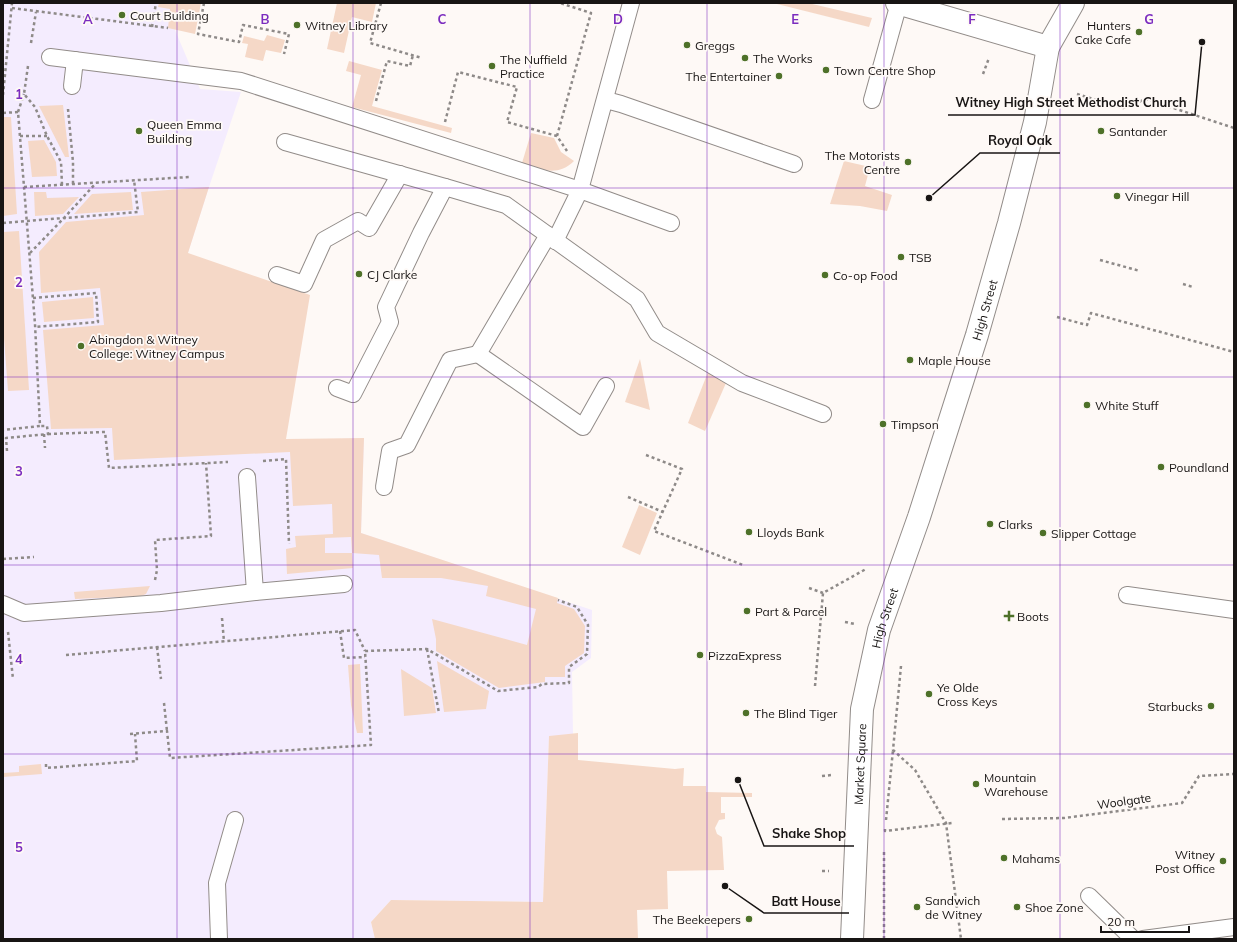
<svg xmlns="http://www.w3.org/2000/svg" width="1237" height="942" font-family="Mulish,sans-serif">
<rect width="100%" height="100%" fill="#fef9f6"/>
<!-- education -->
<path fill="#f4ecfe" d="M 3,3 L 179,3 L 175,30 L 200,89 L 241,92 L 209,187 L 125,449 L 364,438 L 361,533 L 592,610 L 591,658 L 572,672 L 573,734 L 549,737 L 543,902 L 391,900 L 371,922 L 375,938 L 362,939 L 3,939 Z"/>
<!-- green -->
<g fill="#f5d8c7" fill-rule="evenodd">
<path d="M 159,3 L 201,3 L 195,34 L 168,28 L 170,9 L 158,7 Z"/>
<path d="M 337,3 L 376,3 L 372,22 L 352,17 L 344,53 L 327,49 Z"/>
<path d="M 773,3 L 808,3 L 872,18 L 869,27 Z"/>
<path d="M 267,35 L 285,40 L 281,53 L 266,50 L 263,61 L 245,57 L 248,44 L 242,43 L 244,36 L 264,41 Z"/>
<path d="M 349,61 L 382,70 L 372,106 L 452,128 L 451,133 L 352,107 L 361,75 L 346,71 Z"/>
<path d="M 63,105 L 69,157 L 65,157 L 39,106 Z"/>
<path d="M 3,117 L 11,117 L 17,214 L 3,216 Z"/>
<path d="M 531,133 L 554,138 L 561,152 L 574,161 C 558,177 541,170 522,163 Z"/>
<path d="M 44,140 L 56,162 L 57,176 L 32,177 L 28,141 Z"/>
<path d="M 844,161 L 870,167 L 865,186 L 892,195 L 887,211 L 860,206 L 830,204 Z"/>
<path d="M 209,187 L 188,253 L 310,295 L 286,439 L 364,438 L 361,533 L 558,598 L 557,603 L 574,609 L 585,626 L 584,653 L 565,666 L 565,677 L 545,677 L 545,682 L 499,688 L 436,651 L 436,639 L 432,619 L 527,645 L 536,609 L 486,596 L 488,586 L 441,578 L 382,578 L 379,555 L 352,553 L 353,568 L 287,574 L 286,549 L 296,547 L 295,536 L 333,534 L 332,504 L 293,506 L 290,452 L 114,460 L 112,428 L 51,429 L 43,330 L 104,325 L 100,288 L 41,293 L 39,252 L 66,222 L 144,215 L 141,192 ZM 351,537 L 352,553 L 325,553 L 325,538 Z"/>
<path d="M 34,192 L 46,192 L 47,198 L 79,197 L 63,214 L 35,216 Z"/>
<path d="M 131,192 L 133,210 L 74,214 L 92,194 Z"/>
<path d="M 19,231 L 29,390 L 8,391 L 3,325 L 3,232 Z"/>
<path d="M 93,297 L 94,318 L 44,322 L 42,302 Z"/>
<path d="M 640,359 L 650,410 L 625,402 Z"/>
<path d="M 708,372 L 726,383 L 705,431 L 688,423 Z"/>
<path d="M 639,505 L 657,513 L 640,555 L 622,547 Z"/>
<path d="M 150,586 L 146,594 L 141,596 L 75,599 L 74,592 Z"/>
<path d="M 437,661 L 489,691 L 486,709 L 444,712 Z"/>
<path d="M 360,664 L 363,733 L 357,733 L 351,705 L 348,665 Z"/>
<path d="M 401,669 L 432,688 L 436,713 L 404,716 Z"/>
<path d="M 578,733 L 578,760 L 675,769 L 684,768 L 683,786 L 706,786 L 706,792 L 752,793 L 752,797 L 721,797 L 721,813 L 725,813 L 725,819 L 719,820 L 715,828 L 717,834 L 722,837 L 724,870 L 667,871 L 668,909 L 637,910 L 638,939 L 375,939 L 371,922 L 391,900 L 543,902 L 549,736 Z"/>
<path d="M 41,764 L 42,774 L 3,777 L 3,773 L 19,772 L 19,766 Z"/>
</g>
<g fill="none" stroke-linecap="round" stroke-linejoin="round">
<defs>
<g id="lane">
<path d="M 50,57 L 241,81 L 580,190 L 671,223"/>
<path d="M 72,86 L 75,60"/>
<path d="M 606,100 L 621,104 L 794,164"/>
<path d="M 872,100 L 899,3"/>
<path d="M 285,142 L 445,187"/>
<path d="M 548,235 L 478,354 L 583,427 L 606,386"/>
<path d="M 555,241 L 580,190 L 631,3"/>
<path d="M 277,275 L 304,284 L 324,240 L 358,221 L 369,228 L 400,174"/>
<path d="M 337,388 L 353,394 L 390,322 L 386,307 L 421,233 L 445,187 L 506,205 L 637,299 L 657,333 L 742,383 L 823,414"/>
<path d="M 384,487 L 390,451 L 407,445 L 450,360 L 478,354"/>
<path d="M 255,592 L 344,584"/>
<path d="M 1127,595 L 1234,610"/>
<path d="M 3,604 L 24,613 L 161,603 L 255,592 L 247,477"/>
<path d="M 1089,896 L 1133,939"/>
<path d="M 219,939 L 217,883 L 235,820"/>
<path d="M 1143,939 L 1234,927"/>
</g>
<g id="street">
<path id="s1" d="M 852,939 L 862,709 L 879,630 L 919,517 L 977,335 L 1009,223 L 1035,122 L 1048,47"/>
</g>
<path id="secondary" d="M 897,3 L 1048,47 L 1073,3"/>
</defs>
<!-- lane casing -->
<use href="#lane" stroke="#928c89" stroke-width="18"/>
<!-- street casing -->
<use href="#street" stroke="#928c89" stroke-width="24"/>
<!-- secondary casing -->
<use href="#secondary" stroke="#928c89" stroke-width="24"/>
<!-- path -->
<g stroke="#8e8a88" stroke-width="2.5" stroke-dasharray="3 3" stroke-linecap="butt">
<path d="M 204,3 L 198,34 L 239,42 L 243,25 L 289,34 L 284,54"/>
<path d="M 381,3 L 370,43 L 422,58"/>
<path d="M 12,8 L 168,28"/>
<path d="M 152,27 L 156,3"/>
<path d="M 31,43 L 36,12"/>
<path d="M 28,66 L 24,94 L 35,107 L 47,136 L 61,162 L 62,185"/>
<path d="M 983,74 L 989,58"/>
<path d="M 1077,94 L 1123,108 L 1146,99 L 1234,128"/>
<path d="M 3,95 L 12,3"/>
<path d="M 376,101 L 387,61 L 410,66 L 413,55"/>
<path d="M 68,109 L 73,162 L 73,184"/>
<path d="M 18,112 L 24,94"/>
<path d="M 3,113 L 18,112 L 35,324 L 40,426 L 3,430"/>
<path d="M 445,122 L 458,72 L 517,87 L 507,122 L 557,136 L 567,151"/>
<path d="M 20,136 L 47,136"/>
<path d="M 557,136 L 591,13 L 560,3"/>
<path d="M 24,187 L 189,177"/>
<path d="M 3,223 L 138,212 L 134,180"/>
<path d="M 30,253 L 64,218 L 96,183"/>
<path d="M 1100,260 L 1140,271"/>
<path d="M 1183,284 L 1193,287"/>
<path d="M 33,298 L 96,293 L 98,322 L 35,327"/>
<path d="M 1057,317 L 1087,325 L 1091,313 L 1234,352"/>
<path d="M 44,434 L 45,448"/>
<path d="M 48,434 L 105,432 L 109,468 L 228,462"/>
<path d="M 7,451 L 6,438 L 48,434 L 47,426 L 40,426"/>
<path d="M 646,455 L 682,469 L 654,531 L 743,565"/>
<path d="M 263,461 L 286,459 L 289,544"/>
<path d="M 628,497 L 663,512"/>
<path d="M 3,559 L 34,557"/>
<path d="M 155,580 L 157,570 L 155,540 L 211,536 L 206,463"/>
<path d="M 809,588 L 823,593"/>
<path d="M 222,618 L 224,642"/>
<path d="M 845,622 L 855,624"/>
<path d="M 340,631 L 344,658 L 365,657"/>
<path d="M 8,632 L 13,679"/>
<path d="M 157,647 L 161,679"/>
<path d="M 427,649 L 439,713"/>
<path d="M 66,655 L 355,630 L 365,651"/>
<path d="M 901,666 L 893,750 L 915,770 L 946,823 L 961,939"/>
<path d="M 815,686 L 823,593 L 866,569"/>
<path d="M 164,703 L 167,731"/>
<path d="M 130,734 L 167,731 L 170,758 L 371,745 L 365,651 L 427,649 L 498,691 L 538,687 L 542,684 L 569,683 L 569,667 L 587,654 L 588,625 L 577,607 L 558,600"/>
<path d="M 46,764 L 46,768 L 137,761 L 135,734"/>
<path d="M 822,776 L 832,775"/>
<path d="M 1002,819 L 1064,818 L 1182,803 L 1199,776 L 1234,774"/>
<path d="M 886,820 L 893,750"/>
<path d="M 885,829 L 885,831 L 952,823"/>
<path d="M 822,871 L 829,871"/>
<path d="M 884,939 L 884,850"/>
</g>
<!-- lane -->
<use href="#lane" stroke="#fff" stroke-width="16"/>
<!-- street -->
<use href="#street" stroke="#fff" stroke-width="22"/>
<!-- secondary -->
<use href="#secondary" stroke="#fff" stroke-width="22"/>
</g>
<!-- grid -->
<path fill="none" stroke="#7b2cbf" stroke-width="1" stroke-opacity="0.55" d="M 177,3 L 177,939M 353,3 L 353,939M 530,3 L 530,939M 707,3 L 707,939M 884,3 L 884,939M 1060,3 L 1060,939M 3,188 L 1234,188M 3,377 L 1234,377M 3,565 L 1234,565M 3,754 L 1234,754"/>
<!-- markers -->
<g fill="#4e7129" stroke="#fef9f6" stroke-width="1.5">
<circle cx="122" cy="15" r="4"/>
<circle cx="297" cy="25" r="4"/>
<circle cx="1139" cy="32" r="4"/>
<circle cx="687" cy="45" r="4"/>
<circle cx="745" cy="58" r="4"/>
<circle cx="492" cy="66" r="4"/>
<circle cx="826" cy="70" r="4"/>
<circle cx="779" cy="76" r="4"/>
<circle cx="139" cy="131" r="4"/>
<circle cx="1101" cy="131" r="4"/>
<circle cx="908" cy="162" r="4"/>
<circle cx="1117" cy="196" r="4"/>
<circle cx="901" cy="257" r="4"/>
<circle cx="359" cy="274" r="4"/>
<circle cx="825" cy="275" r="4"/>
<circle cx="81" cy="346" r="4"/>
<circle cx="910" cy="360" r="4"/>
<circle cx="1087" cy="405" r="4"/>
<circle cx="883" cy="424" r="4"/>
<circle cx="1161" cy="467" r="4"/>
<circle cx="990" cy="524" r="4"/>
<circle cx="749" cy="532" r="4"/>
<circle cx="1043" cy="533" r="4"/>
<circle cx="747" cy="611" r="4"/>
<path d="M1007 610h4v4h4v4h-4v4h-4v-4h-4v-4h4z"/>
<circle cx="700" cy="655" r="4"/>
<circle cx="929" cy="694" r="4"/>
<circle cx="1211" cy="706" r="4"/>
<circle cx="746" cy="713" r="4"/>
<circle cx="976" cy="784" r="4"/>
<circle cx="1004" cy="858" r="4"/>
<circle cx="1223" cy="861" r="4"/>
<circle cx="917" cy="907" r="4"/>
<circle cx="1017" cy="907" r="4"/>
<circle cx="749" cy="919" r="4"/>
</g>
<g text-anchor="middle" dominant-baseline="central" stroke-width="3.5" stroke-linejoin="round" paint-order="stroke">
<!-- poi labels -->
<g font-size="12" fill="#181514" stroke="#fef9f6" text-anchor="start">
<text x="130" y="15">Court Building</text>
<text x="305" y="25">Witney Library</text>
<text x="1131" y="25" text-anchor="end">Hunters<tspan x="1131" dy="14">Cake Cafe</tspan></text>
<text x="695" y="45">Greggs</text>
<text x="753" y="58">The Works</text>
<text x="500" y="59">The Nuffield<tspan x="500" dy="14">Practice</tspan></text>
<text x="834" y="70">Town Centre Shop</text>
<text x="771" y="76" text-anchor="end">The Entertainer</text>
<text x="147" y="124">Queen Emma<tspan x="147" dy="14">Building</tspan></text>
<text x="1109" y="131">Santander</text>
<text x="900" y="155" text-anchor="end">The Motorists<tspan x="900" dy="14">Centre</tspan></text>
<text x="1125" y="196">Vinegar Hill</text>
<text x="909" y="257">TSB</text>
<text x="367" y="274">CJ Clarke</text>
<text x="833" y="275">Co-op Food</text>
<text x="89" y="339">Abingdon &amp; Witney<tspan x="89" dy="14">College: Witney Campus</tspan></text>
<text x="918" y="360">Maple House</text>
<text x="1095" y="405">White Stuff</text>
<text x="891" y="424">Timpson</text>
<text x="1169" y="467">Poundland</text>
<text x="998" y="524">Clarks</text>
<text x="757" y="532">Lloyds Bank</text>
<text x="1051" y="533">Slipper Cottage</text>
<text x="755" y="611">Part &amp; Parcel</text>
<text x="1017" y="616">Boots</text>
<text x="708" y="655">PizzaExpress</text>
<text x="937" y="687">Ye Olde<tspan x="937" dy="14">Cross Keys</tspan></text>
<text x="1203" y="706" text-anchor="end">Starbucks</text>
<text x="754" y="713">The Blind Tiger</text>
<text x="984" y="777">Mountain<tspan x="984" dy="14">Warehouse</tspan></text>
<text x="1215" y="854" text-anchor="end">Witney<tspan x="1215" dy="14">Post Office</tspan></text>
<text x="1012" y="858">Mahams</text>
<text x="925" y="900">Sandwich<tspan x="925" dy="14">de Witney</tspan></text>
<text x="1025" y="907">Shoe Zone</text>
<text x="741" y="919" text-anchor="end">The Beekeepers</text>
</g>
<!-- street labels -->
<g font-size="12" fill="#181514" stroke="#fef9f6">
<text stroke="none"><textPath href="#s1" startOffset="648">High Street</textPath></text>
<text stroke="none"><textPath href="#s1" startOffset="324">High Street</textPath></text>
<text stroke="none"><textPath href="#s1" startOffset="175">Market Square</textPath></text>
<text transform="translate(1124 801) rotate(-8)">Woolgate</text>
</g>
</g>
<g font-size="13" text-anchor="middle" font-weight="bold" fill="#7b2cbf" stroke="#fef9f6" stroke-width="3.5" stroke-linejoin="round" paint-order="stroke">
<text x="88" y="24">A</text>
<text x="265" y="24">B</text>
<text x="442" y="24">C</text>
<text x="618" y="24">D</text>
<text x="795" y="24">E</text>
<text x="972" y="24">F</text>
<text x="1149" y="24">G</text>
<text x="19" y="99">1</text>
<text x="19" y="287">2</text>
<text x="19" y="476">3</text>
<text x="19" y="664">4</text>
<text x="19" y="852">5</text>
</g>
<!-- callouts -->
<path fill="none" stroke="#181514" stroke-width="1.5" d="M1202 42L1195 115H948M929 198L980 153H1060M738 780L764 846H854M725 886L764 913H849"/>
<g fill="#181514" stroke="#fef9f6" stroke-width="1.5">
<circle cx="1202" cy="42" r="4"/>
<circle cx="929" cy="198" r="4"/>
<circle cx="738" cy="780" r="4"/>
<circle cx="725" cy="886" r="4"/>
</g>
<g font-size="13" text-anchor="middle" font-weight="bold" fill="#181514" stroke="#fef9f6" stroke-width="3.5" stroke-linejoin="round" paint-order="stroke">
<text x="1071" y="107">Witney High Street Methodist Church</text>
<text x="1020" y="145">Royal Oak</text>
<text x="809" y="838">Shake Shop</text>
<text x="806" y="906">Batt House</text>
</g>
<!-- border -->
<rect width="1237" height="942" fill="none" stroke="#181514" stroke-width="8"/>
<!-- scale -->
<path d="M1101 926v6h88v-6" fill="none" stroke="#181514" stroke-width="2"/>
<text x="1107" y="926" font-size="12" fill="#181514" stroke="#fef9f6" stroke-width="3" paint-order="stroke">20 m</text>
</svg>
